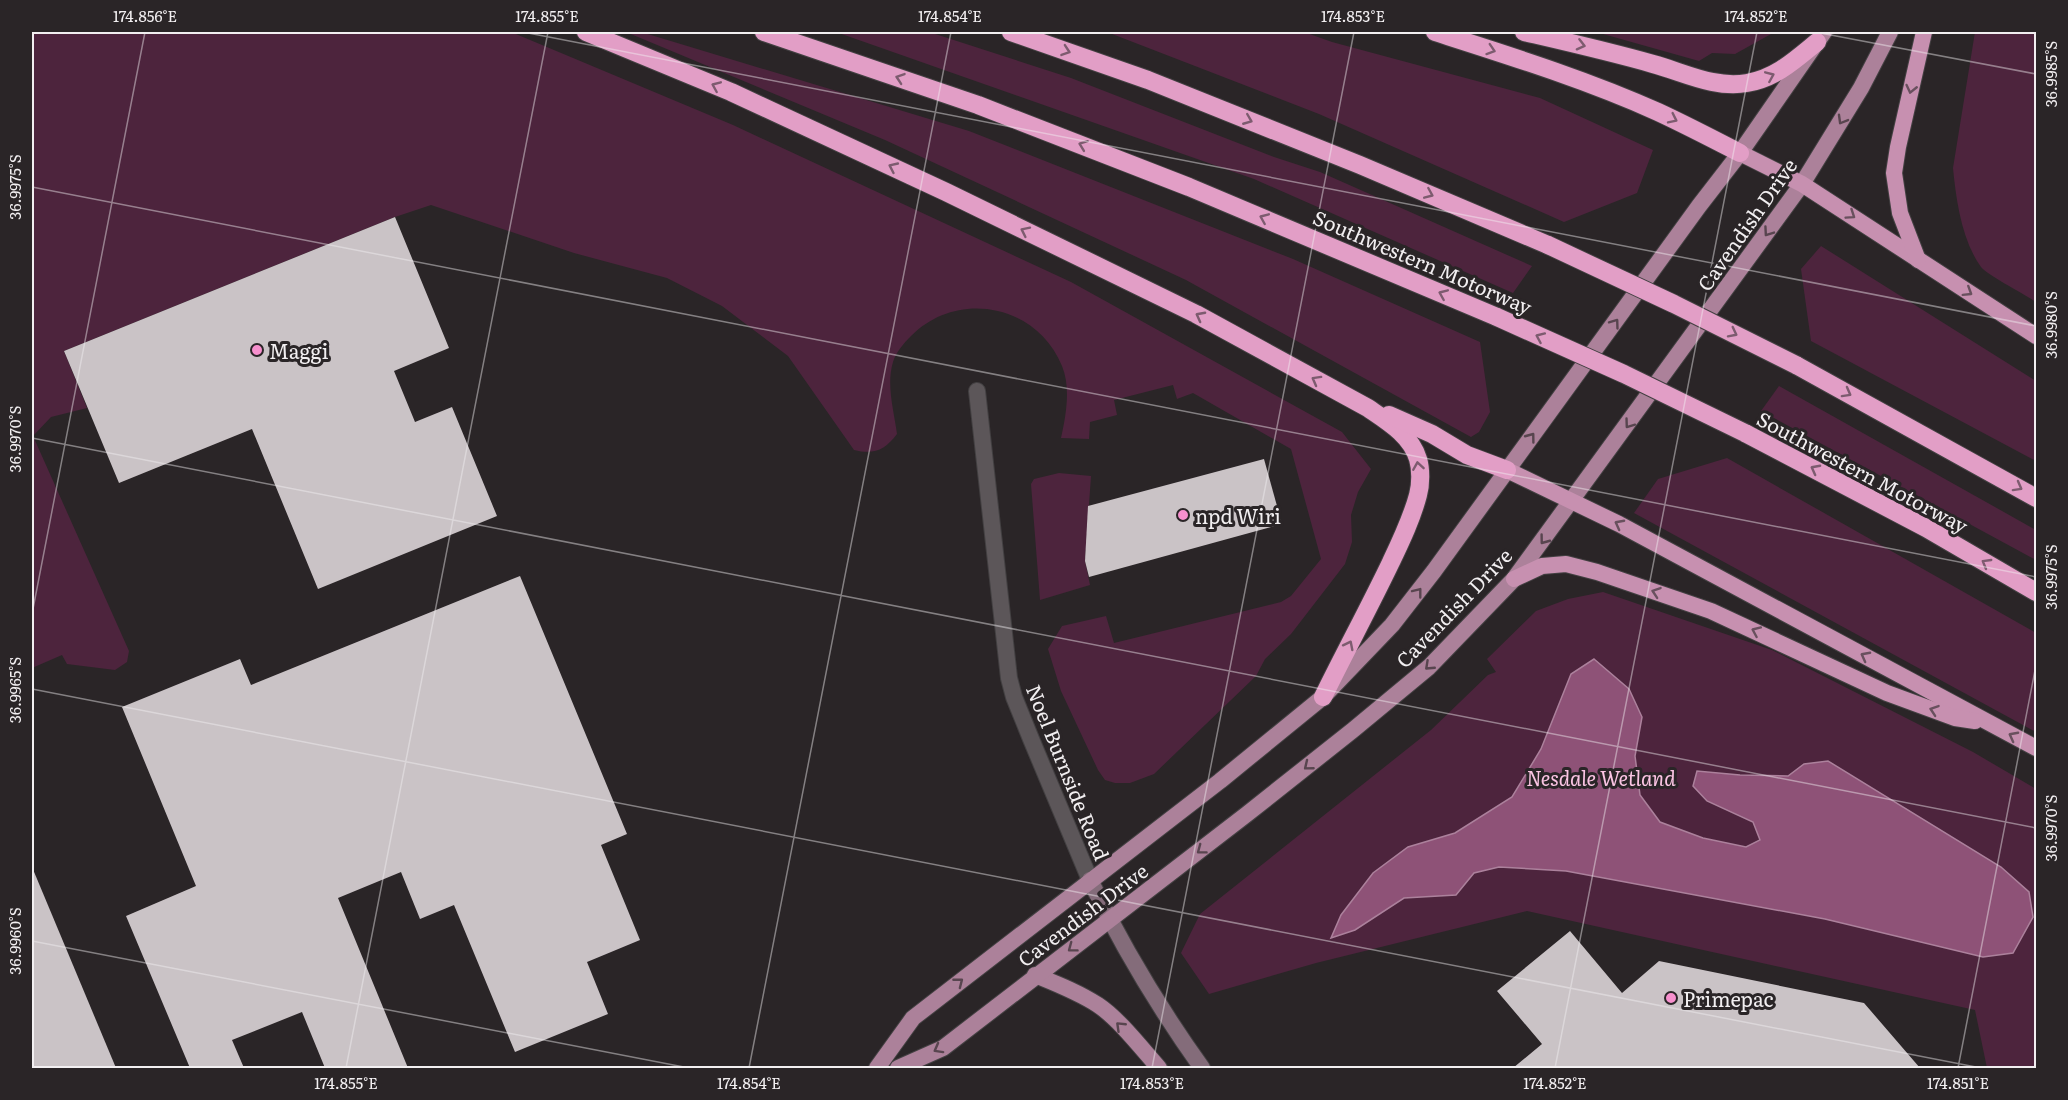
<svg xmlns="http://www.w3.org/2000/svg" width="2068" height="1100" font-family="Literata,serif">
<rect width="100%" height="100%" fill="#2a2527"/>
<!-- green -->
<g fill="#4d243d">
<path d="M 32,32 L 511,32 L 733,125 L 1071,282 L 1342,432 L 1371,469 L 1358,492 L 1351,515 L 1352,542 L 1345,564 L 1291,634 L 1265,659 L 1256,676 L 1154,774 L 1130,783 L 1115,783 L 1105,780 L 1098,770 L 1061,691 L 1048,649 L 1062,626 L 1106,616 L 1114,643 L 1281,602 L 1291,596 L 1321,559 L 1291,449 L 1193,393 L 1177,399 L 1173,385 L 1114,400 L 1117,415 L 1090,422 L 1089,439 L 1061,438 C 1066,415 1071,388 1062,366 C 1037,304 957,289 911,336 C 904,343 896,352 893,362 C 886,385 894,411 897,434 C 885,450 874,455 854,450 L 788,356 L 722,306 L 667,278 L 574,253 L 431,205 L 395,217 L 64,351 L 87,408 L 51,417 L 33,436 L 129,651 L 127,662 L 115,670 L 67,664 L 62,655 L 32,668 Z"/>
<path d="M 626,32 L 641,32 L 969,131 L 1293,259 L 1480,342 L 1490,412 L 1479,432 L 1471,437 L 1186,280 L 885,140 Z"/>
<path d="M 836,32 L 929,32 L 1071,78 L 1274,157 L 1320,172 L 1532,266 L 1513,293 L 1254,179 Z"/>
<path d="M 1107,32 L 1304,32 L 1332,42 L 1540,98 L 1653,150 L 1637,193 L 1564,222 L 1319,114 Z"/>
<path d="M 1596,32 L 1773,32 L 1771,34 L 1735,54 L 1712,53 L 1699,61 Z"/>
<path d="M 1975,32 L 2036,32 L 2036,302 C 2026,295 1987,275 1981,267 C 1962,241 1956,200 1953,168 Z"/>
<path d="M 1821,246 L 2036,381 L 2036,461 L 1811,341 L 1801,269 Z"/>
<path d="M 1779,386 L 2036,530 L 2036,560 L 1761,411 Z"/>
<path d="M 1727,458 L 2036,633 L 2036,732 L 1634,513 L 1658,479 Z"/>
<path d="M 1059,473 L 1091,476 L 1085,561 L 1090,585 L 1040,600 L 1031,484 L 1034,479 Z"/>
<path d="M 1603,592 L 1772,650 L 1973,752 L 2036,789 L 2036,1068 L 1987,1068 L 1975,1010 L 1527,911 L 1316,963 L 1209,994 L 1181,953 L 1200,914 L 1431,730 L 1488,675 L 1496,672 L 1487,659 L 1536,611 L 1568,599 Z"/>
</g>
<!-- water -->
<path fill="#8e5277" stroke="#ac819c" stroke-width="1.5" d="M 1594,659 L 1629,689 L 1642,717 L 1635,756 L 1640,795 L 1660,822 L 1703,838 L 1746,847 L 1760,840 L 1753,822 L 1707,801 L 1693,786 L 1697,771 L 1740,775 L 1788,776 L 1804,764 L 1828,761 L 2001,867 L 2029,892 L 2033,917 L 2013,953 L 1983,957 L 1825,919 L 1566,871 L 1499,867 L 1474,873 L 1456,895 L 1404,898 L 1355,930 L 1331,938 L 1341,915 L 1373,873 L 1408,847 L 1455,833 L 1512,797 L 1541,749 L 1571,674 Z"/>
<!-- building -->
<g fill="#cac3c6">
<path d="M 395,217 L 449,348 L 394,371 L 415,422 L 452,407 L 497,516 L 318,589 L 252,429 L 119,483 L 64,351 Z"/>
<path d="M 1264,459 L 1282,524 L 1089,577 L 1085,561 L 1088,506 Z"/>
<path d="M 520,576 L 627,834 L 601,845 L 640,940 L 587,962 L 608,1014 L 515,1052 L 454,905 L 420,919 L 401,872 L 338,898 L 408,1068 L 325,1068 L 302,1012 L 232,1040 L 244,1068 L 190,1068 L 126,916 L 196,886 L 122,707 L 240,659 L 251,685 Z"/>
<path d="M 32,867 L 116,1068 L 32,1068 Z"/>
<path d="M 1570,931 L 1622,993 L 1659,961 L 1864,1003 L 1920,1068 L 1513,1068 L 1542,1044 L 1497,991 Z"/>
</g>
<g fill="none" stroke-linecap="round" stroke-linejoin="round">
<defs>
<path id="minor" d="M 977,391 L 1009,678 L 1014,697 L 1031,739 L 1090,880"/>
<path id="secondary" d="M 1090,880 C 1122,946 1159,1008 1202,1068"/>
<g id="primary">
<path d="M 1035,975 C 1057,984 1078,992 1098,1005 C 1119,1019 1142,1049 1159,1068"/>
<path d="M 877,1068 L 913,1018 L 1220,781 L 1323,697 L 1392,625 L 1434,571 L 1699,206 L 1740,153 L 1824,32"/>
<path d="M 898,1068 L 943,1048 L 1247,814 L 1353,730 L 1429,667 L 1514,579 L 1802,184 L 1861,88 L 1890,32"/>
</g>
<g id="trunk">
<path d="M 1740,153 L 1802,184 L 2036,336"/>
<path d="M 1918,260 L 1900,213 L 1894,173 L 1898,147 L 1924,32"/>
<path d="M 1507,470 L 1619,524 L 2036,748"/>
<path d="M 1514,579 L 1542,566 L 1566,564 L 1597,572 L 1711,611 L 1887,693 L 1955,718 L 1975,721"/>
</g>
<g id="motorway">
<path d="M 586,32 L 731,92 L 946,192 L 1196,314 L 1368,408 C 1387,421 1411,435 1418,459 C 1421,469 1421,484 1418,495 C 1412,518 1401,541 1391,562 C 1369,608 1345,652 1323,697"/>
<path d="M 764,32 L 978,105 L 1189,187 L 1497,317"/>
<path d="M 1011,32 L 1148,80 L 1360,165 L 1548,245"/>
<path d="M 1435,32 C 1510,56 1587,80 1658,112 C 1686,125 1713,139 1740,153"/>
<path d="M 1524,32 C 1567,42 1611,52 1653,64 C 1683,72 1715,89 1747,83 C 1776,78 1795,60 1817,42"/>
<path d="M 1796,365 L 2036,498"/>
<path d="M 1389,415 L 1432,434 L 1467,455 L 1507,470"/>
<path d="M 1745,433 L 1926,528 L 2036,592"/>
</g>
</defs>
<!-- minor casing -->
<use href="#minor" stroke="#434042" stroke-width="18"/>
<!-- secondary casing -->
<use href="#secondary" stroke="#434042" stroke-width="18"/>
<!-- primary casing -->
<use href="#primary" stroke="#434042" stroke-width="18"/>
<!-- trunk casing -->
<use href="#trunk" stroke="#434042" stroke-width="18"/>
<!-- motorway casing -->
<use href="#motorway" stroke="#434042" stroke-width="20"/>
<!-- minor -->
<use href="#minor" stroke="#5c5659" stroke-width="16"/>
<!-- secondary -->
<use href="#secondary" stroke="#846c7a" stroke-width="16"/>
<!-- primary -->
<use href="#primary" stroke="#ac819a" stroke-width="16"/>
<!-- trunk -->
<use href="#trunk" stroke="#c790b0" stroke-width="16"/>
<!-- motorway -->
<use href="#motorway" stroke="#e29ec6" stroke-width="18"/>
<defs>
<g id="motorway-bridge">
<path d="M 1548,245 L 1674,304 L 1796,365"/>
<path d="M 1497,317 L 1624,374 L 1745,433"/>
</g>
</defs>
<!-- motorway-bridge casing -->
<use href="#motorway-bridge" stroke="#434042" stroke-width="20" stroke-linecap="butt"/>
<!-- motorway-bridge -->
<use href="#motorway-bridge" stroke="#e29ec6" stroke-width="18"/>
</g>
<!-- one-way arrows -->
<defs><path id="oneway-chevron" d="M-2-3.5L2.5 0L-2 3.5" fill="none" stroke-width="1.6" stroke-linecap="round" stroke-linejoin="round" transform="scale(1.5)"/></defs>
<g stroke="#7d5b6f">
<use href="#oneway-chevron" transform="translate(1581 45) rotate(14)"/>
<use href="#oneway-chevron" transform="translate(1491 50) rotate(18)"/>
<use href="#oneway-chevron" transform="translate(1066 51) rotate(19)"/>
<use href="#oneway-chevron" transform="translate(1770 76) rotate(-23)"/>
<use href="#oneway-chevron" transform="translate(900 78) rotate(-161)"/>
<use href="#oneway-chevron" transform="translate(716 86) rotate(-157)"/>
<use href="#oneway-chevron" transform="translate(1673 119) rotate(26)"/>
<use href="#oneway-chevron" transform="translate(1248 120) rotate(22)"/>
<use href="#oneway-chevron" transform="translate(1083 145) rotate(-159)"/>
<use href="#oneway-chevron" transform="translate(893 167) rotate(-155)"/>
<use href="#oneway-chevron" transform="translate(1429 194) rotate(23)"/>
<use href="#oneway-chevron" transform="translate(1264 218) rotate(-157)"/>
<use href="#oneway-chevron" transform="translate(1025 231) rotate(-154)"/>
<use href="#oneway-chevron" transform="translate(1443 294) rotate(-157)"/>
<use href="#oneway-chevron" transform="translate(1200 316) rotate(-152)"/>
<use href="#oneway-chevron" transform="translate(1733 333) rotate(27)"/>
<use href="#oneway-chevron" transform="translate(1540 337) rotate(-156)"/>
<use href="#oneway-chevron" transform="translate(1316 380) rotate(-151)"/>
<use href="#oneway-chevron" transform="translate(1847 393) rotate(29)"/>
<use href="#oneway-chevron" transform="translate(1418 466) rotate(-99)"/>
<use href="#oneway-chevron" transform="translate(1815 469) rotate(-152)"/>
<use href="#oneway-chevron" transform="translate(2018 487) rotate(29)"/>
<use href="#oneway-chevron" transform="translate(1986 563) rotate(-150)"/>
<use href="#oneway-chevron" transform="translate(1349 645) rotate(-63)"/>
</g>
<g stroke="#69505e">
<use href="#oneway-chevron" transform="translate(1911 89) rotate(103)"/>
<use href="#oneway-chevron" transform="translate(1851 215) rotate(34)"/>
<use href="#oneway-chevron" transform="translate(1968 292) rotate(32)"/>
<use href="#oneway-chevron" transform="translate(1619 524) rotate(-152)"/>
<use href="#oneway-chevron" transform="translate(1656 592) rotate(-161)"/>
<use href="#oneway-chevron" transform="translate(1756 631) rotate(-156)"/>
<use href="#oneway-chevron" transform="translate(1865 656) rotate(-152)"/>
<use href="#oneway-chevron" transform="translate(1934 710) rotate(-161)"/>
<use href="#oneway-chevron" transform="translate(2013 736) rotate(-152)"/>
</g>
<g stroke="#58454f">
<use href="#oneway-chevron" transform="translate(1842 120) rotate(120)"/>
<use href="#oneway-chevron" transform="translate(1768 232) rotate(125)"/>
<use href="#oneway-chevron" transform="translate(1615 323) rotate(-54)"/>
<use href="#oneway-chevron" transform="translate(1629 424) rotate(126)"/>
<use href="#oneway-chevron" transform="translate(1531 437) rotate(-53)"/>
<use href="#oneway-chevron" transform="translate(1544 540) rotate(127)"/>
<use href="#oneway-chevron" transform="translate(1418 592) rotate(-52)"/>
<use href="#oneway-chevron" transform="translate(1429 666) rotate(137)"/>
<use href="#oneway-chevron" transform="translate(1308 766) rotate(141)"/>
<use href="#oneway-chevron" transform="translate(1201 850) rotate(143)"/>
<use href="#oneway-chevron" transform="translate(1072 948) rotate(143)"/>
<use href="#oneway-chevron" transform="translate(959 982) rotate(-38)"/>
<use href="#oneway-chevron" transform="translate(1120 1026) rotate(-136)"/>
<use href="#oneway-chevron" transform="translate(938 1049) rotate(151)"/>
</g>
<!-- ticks -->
<path fill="none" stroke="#f2eff1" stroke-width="1.5" stroke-opacity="0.45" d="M 523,32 L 2036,326M 1815,32 L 2036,74M 32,187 L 2036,577M 32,438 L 2036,828M 32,614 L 145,32M 32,689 L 1981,1068M 32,941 L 689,1068M 346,1068 L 548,32M 749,1068 L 951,32M 1152,1068 L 1354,32M 1555,1068 L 1757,32M 1958,1068 L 2036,665"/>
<!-- markers -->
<g fill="#f790ce" stroke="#2a2527" stroke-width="2">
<circle cx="257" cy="350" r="6"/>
<circle cx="1183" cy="515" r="6"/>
<circle cx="1671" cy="998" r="6"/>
</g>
<g text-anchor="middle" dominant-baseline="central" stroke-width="6" stroke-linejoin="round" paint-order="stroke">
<!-- street labels -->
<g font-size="20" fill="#f2eff1" stroke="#2a2527">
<text transform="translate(1746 224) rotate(-55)">Cavendish Drive</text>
<text transform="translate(1423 261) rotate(23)">Southwestern Motorway</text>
<text transform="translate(1863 471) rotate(28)">Southwestern Motorway</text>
<text transform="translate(1453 607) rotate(-46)">Cavendish Drive</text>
<text transform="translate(1069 772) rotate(68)">Noel Burnside Road</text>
<text transform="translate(1082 914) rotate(-37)">Cavendish Drive</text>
</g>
<!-- poi labels -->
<g font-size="20" fill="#f2eff1" stroke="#2a2527" text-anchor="start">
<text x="269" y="350">Maggi</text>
<text x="1195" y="515">npd Wiri</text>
<text x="1683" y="998">Primepac</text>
</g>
<!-- park labels -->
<g font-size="20" font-style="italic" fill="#fbc4e3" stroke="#2a2527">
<text x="1601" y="777">Nesdale Wetland</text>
</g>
</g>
<!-- border -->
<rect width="2068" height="1100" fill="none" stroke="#2a2527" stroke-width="66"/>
<rect x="33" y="33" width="2002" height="1034" fill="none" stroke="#f2eff1" stroke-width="2"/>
<g font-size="15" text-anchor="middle" fill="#f2eff1">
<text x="145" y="22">174.856°E</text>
<text x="547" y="22">174.855°E</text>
<text x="950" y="22">174.854°E</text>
<text x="1353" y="22">174.853°E</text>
<text x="1756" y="22">174.852°E</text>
<text transform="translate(2052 74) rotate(-90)" y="5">36.9985°S</text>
<text transform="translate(16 187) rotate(-90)" y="5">36.9975°S</text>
<text transform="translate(2052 325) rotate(-90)" y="5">36.9980°S</text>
<text transform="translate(16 439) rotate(-90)" y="5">36.9970°S</text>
<text transform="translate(2052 577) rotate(-90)" y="5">36.9975°S</text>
<text transform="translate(16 690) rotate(-90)" y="5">36.9965°S</text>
<text transform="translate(2052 828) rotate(-90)" y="5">36.9970°S</text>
<text transform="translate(16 941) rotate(-90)" y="5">36.9960°S</text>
<text x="346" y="1089">174.855°E</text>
<text x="749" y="1089">174.854°E</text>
<text x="1152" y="1089">174.853°E</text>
<text x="1555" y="1089">174.852°E</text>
<text x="1958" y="1089">174.851°E</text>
</g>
</svg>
